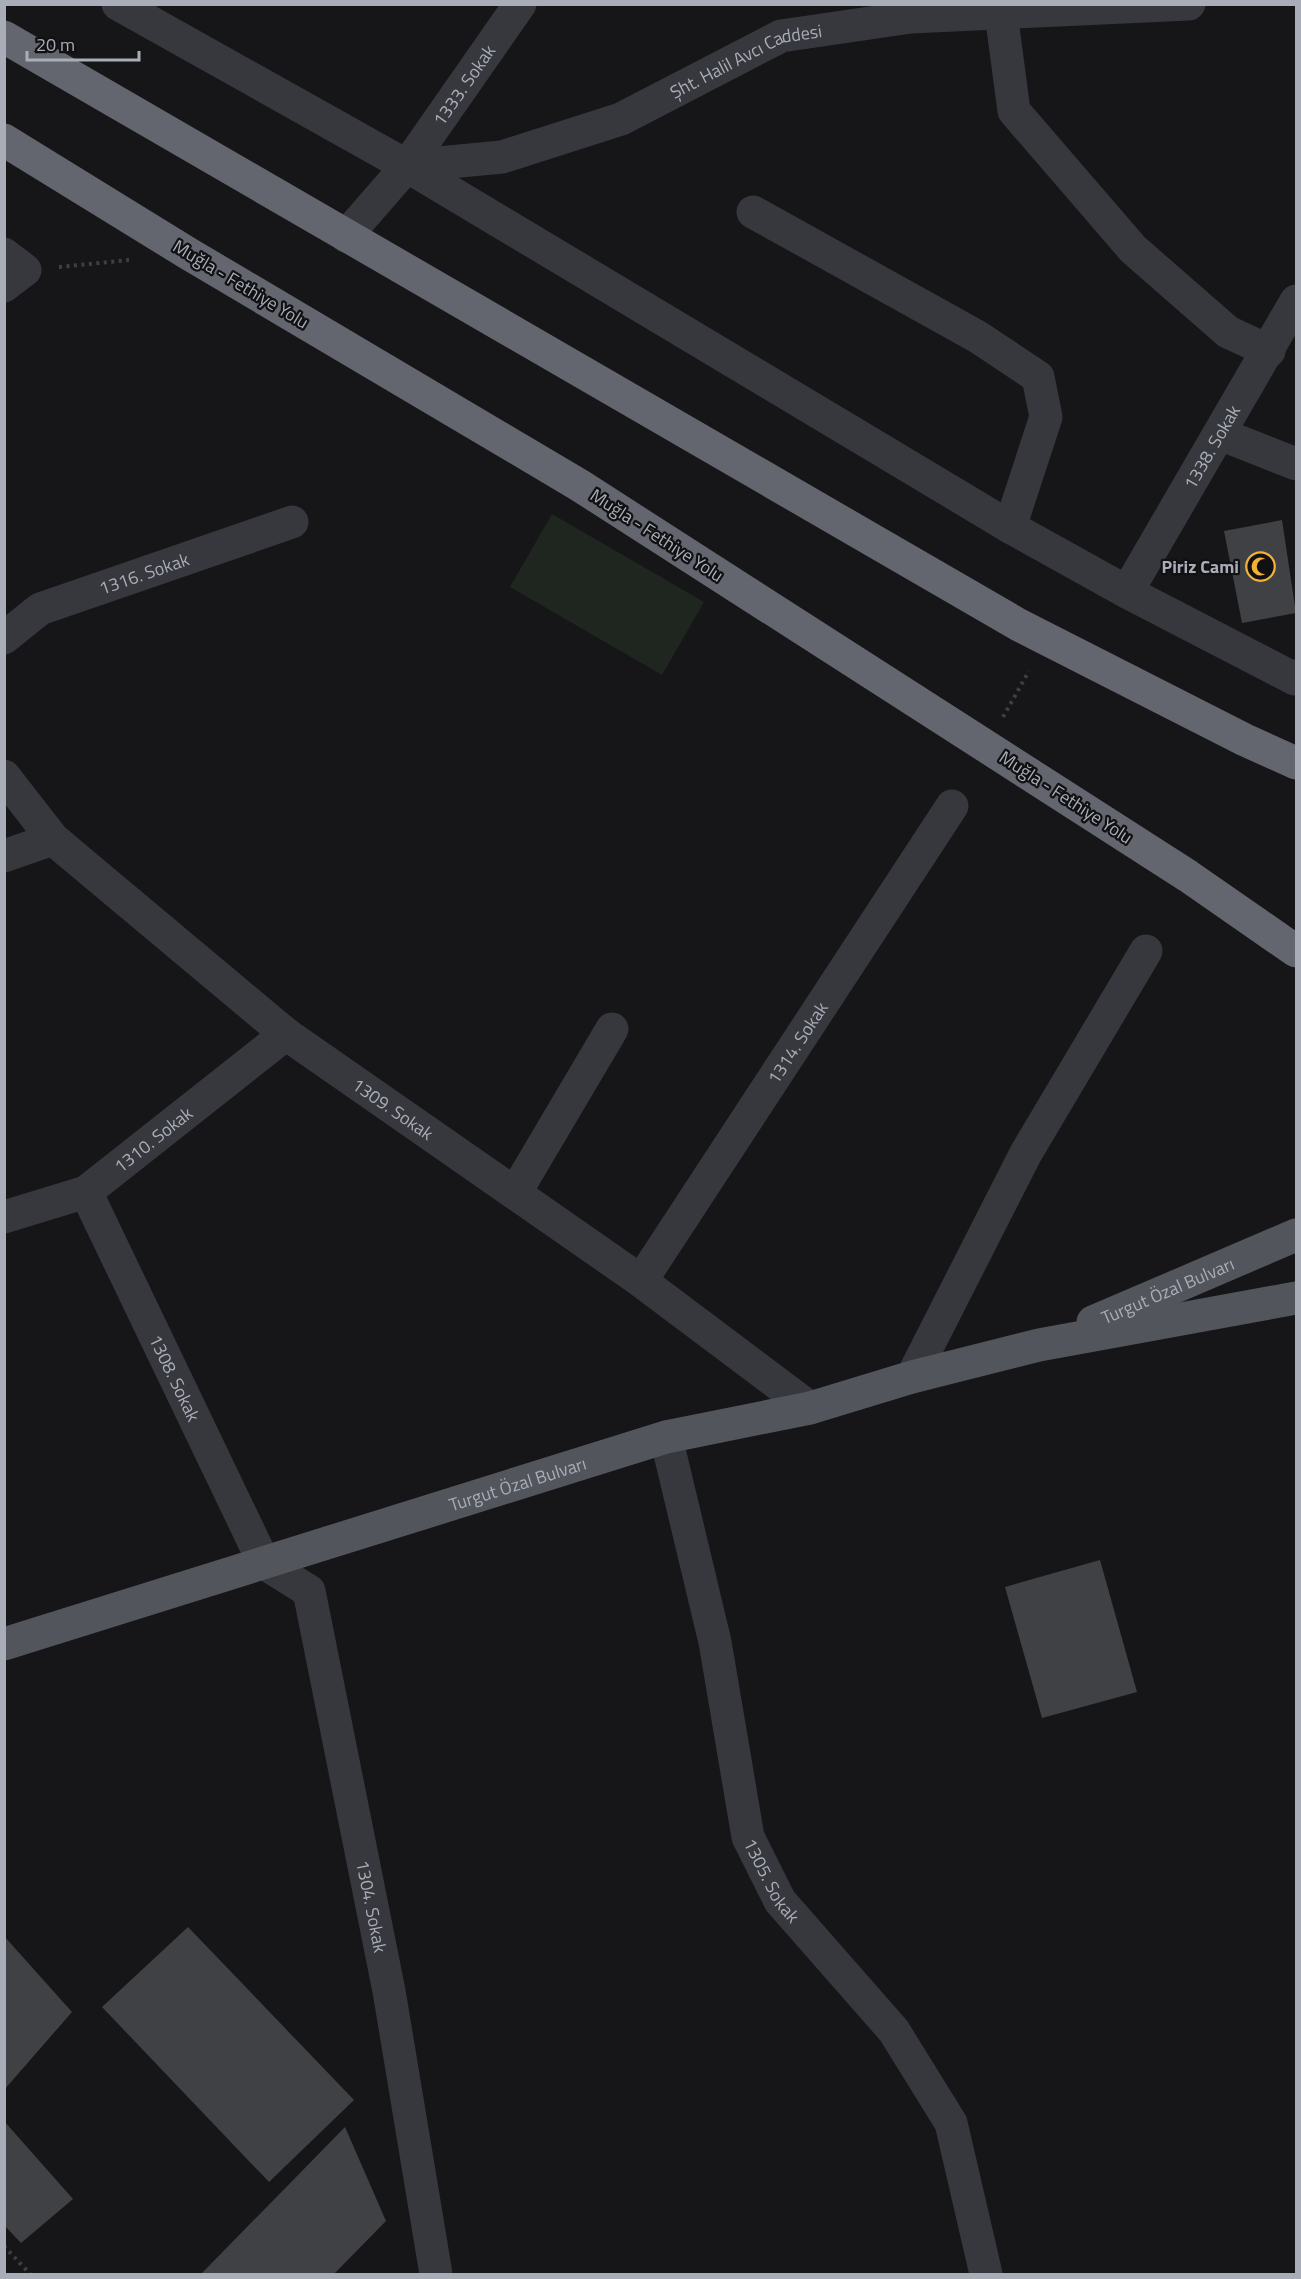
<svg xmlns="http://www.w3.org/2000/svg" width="1301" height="2279" font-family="'Titillium Web',sans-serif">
<rect width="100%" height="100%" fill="#161618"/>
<!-- green -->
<path fill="#1e261f" d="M 552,514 L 704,602 L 662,675 L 510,587 Z"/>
<!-- building -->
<g fill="#404145">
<path d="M 1282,520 L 1296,613 L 1242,623 L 1224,531 Z"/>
<path d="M 1100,1560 L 1137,1692 L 1042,1718 L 1005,1587 Z"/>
<path d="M 188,1927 L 354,2100 L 269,2182 L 102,2007 Z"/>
<path d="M 4,1936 L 72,2012 L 4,2090 Z"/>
<path d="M 4,2121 L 73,2199 L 21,2243 L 4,2225 Z"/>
<path d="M 345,2127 L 386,2221 L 334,2274 L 201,2274 Z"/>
</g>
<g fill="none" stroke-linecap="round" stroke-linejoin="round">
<!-- path -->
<g stroke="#3d3f44" stroke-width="4" stroke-dasharray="3 4.5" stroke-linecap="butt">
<path d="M 59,267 L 129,260"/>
<path d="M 1003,717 L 1029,671"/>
<path d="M 4,2246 L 30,2274"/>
</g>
<!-- minor -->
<g stroke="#37383d" stroke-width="33">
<path d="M 118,4 L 407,166 L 1010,527 L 1127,592 L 1295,679 L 1296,676"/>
<path d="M 1001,13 L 1014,111 L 1133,249 L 1228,332 L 1269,351"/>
<path id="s1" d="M 407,166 L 520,4"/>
<path d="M 753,212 L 978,337 L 1038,377 L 1046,417 L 1010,527"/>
<path id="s2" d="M 346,236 L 407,166 L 502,157 L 621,119 L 781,36 L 911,17 L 1189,4"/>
<path d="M 4,254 L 25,270 L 4,286"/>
<path d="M 1220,434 L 1296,464"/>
<path id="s3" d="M 1127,592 L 1296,301"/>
<path id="s4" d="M 4,638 L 40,609 L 292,522"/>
<path id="s5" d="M 4,776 L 53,839 L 286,1034 L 641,1281 L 810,1408"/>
<path d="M 4,856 L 53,839"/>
<path id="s6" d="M 86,1192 L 264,1563 L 309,1591 L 389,1991 L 436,2274"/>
<path d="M 515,1193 L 612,1029"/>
<path id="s7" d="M 4,1217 L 86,1192 L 286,1034"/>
<path id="s8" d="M 641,1281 L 952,806"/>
<path d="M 912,1377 L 1026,1153 L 1146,951"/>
<path id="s9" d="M 666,1437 L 715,1642 L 748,1837 L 780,1901 L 894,2031 L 951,2123 L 986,2274"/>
</g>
<!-- major -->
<g stroke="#53555c" stroke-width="33">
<path id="s10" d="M 1093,1322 L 1296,1235"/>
<path id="s11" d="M 4,1644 L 666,1437 L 810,1408 L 912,1377 L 1039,1345 L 1296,1298"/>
</g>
<!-- highway -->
<g stroke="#63666e" stroke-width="33">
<path d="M 4,37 L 1019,625 L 1245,740 L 1296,763"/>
<path d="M 4,140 L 189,254 L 579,485 L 1188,876 L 1296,951"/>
</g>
</g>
<!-- icons -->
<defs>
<symbol id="mosque-ring" viewBox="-11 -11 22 22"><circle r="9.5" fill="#111113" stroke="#f2b134" stroke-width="1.5"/><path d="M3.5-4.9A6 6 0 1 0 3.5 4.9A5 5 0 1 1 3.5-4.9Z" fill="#f2b134"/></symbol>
</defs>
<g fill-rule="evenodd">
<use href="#mosque-ring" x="1244" y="550" width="33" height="33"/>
</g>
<g text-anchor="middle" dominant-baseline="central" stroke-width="4.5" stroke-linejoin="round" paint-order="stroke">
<!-- street labels -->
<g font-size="18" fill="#a8adb8" stroke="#111113">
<text stroke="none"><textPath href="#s2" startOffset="452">Şht. Halil Avcı Caddesi</textPath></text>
<text stroke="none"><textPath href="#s1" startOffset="99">1333. Sokak</textPath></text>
<text transform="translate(241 284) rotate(31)">Muğla - Fethiye Yolu</text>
<text stroke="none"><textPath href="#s3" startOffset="168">1338. Sokak</textPath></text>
<text transform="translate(657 535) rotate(33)">Muğla - Fethiye Yolu</text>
<text stroke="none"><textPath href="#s4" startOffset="156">1316. Sokak</textPath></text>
<text transform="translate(1066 797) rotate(33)">Muğla - Fethiye Yolu</text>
<text stroke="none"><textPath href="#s8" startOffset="285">1314. Sokak</textPath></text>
<text stroke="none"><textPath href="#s5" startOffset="514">1309. Sokak</textPath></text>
<text stroke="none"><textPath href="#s7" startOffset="171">1310. Sokak</textPath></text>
<text stroke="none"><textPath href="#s10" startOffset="81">Turgut Özal Bulvarı</textPath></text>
<text stroke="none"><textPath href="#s6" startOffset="206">1308. Sokak</textPath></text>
<text stroke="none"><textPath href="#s11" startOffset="538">Turgut Özal Bulvarı</textPath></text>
<text stroke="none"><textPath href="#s9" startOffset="458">1305. Sokak</textPath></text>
<text stroke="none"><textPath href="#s6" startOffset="786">1304. Sokak</textPath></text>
</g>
<!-- poi labels -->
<g font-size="18" font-weight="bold" fill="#a8adb8" stroke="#111113" text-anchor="end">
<text x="1239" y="566">Piriz Cami</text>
</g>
</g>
<!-- border -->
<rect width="1301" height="2279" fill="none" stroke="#a8adb8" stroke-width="12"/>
<!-- scale -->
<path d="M27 51v9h112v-9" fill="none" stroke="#a8adb8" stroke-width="3"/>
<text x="36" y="51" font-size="18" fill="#a8adb8" stroke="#111113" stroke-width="4.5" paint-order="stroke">20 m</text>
</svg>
